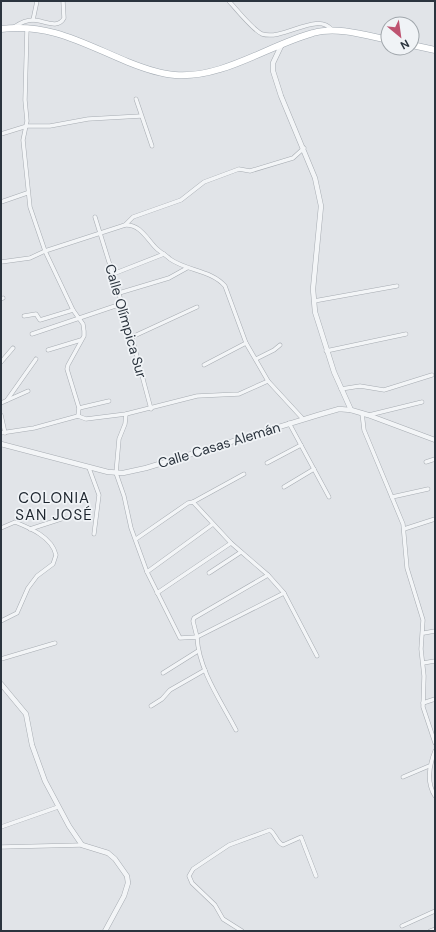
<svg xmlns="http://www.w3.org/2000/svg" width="436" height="932" font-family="'DM Sans',sans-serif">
<rect width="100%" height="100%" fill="#e1e4e8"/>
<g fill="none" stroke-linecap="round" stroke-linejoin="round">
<defs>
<g id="minor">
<path d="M 229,1 C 236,9 253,30 262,34 C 284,41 317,11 332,30"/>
<path d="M 33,20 L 37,1"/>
<path d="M 14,27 C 20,23 26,20 33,20 C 43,20 58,30 64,18 L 63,1"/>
<path d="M 27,28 L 25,100 L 27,121 L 23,140 L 30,207 L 45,251 L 73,310 L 83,324 L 84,331 L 84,336 L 68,365 L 67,369 L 79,408 L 78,416"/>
<path d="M 136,99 L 152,146"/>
<path d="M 1,134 L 27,126 L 50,126 L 88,119 L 141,116"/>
<path d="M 1,202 L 27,193"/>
<path d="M 95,217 L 128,323 L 151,409"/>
<path d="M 125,225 C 140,224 147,239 156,248 C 160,252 166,255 170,259 C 187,271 211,270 225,286 L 246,343 L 268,381 L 303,419"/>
<path d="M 1,262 L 30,258 L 45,251 L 119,227 L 125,225 L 133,217 L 181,200 L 204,182 L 239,169 L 250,171 L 293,158 L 304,148"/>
<path d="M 113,274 L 164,254"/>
<path d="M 119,293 L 169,278 L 187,268"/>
<path d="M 1,299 L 3,298"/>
<path d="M 314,301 L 397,286"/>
<path d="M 24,316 L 36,314 L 40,320 L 73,310"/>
<path d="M 32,334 L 121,304"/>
<path d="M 132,337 L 197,307"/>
<path d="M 48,350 L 81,340"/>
<path d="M 326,351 L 406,334"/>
<path d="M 256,359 L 274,350 L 280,345"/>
<path d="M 1,362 L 13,348"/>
<path d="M 204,365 L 246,343"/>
<path d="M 341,389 L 360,386 L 384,390 L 432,375"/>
<path d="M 7,400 L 36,359"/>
<path d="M 1,403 L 28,391"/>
<path d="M 79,408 L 109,401"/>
<path d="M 362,413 L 364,430 L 403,524 L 407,568 L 423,620 L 421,649 L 424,676 L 423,707 L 435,743"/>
<path d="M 126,414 L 125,424 L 119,439 L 116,473 L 124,496 L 131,528 L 147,572 L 180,638 L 197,637 C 199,671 221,701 236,730"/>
<path d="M 1,415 L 5,433"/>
<path d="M 369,415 L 422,402"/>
<path d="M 289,423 L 329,497"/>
<path d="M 1,433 L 34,428 L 78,416 L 86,419 L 126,414 L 197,396 L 239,394 L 268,381"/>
<path d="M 426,462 L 435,459"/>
<path d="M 267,463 L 301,445"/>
<path d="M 89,468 L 99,495 L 94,534"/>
<path d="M 284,487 L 314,469"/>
<path d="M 392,497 L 428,489"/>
<path d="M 193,502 L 244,474"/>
<path d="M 1,528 L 15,522 C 30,528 52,537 56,555 L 53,564 L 37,576 L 28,588 L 17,613 L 1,621"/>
<path d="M 30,529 L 64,518"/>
<path d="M 404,529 L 435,519"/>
<path d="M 136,539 L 188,503 L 193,502 L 231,543 L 268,575 L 284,593 L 317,656"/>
<path d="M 147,572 L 213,524"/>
<path d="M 209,573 L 241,552"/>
<path d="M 268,575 L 194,618 L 193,621 L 197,637 L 284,593"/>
<path d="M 157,593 L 231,543"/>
<path d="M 424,633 L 435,631"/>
<path d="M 1,659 L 55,643"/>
<path d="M 423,663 L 435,661"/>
<path d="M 163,673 L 198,651"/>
<path d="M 423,703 L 435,699"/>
<path d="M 151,706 L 162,699 L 170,690 L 205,670"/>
<path d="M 435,751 C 429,766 426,782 435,796"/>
<path d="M 403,777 L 429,766"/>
<path d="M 1,827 L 58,807"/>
<path d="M 1,847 L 82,845"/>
<path d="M 402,926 L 435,911"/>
<path d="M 242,931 L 223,919 L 215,905 L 192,883 L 189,876 L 193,869 L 229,845 L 270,830 C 276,834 276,842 283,845 L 301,837 L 316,876"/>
<path d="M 430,931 L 435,929"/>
</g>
<g id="tertiary">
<path d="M 282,44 L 273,63 L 273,71 L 281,96 L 315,178 L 321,206 L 313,289 L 315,312 L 334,372 L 351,410"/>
<path d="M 1,444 L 108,472 L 123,473 L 146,468 L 318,415 L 339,409 L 351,410 L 368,415 L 435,440"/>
<path d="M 1,684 L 26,714 L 32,745 L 45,781 L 69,826 L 82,845 L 108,853 L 115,859 L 127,876 L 128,883 L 124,896 L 105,931"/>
</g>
<g id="primary">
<path d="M 1,29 C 51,23 84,44 128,62 C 143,68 159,74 175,75 C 222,79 269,45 313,33 C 336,26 365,35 388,40"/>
<path d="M 412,45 L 435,50"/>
</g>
</defs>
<!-- minor casing -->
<use href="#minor" stroke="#a7acb2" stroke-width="4.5"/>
<!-- tertiary casing -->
<use href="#tertiary" stroke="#a7acb2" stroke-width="5.5"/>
<!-- primary casing -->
<use href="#primary" stroke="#a2aab2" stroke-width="7"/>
<!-- minor -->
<use href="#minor" stroke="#f3f5f7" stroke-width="3.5"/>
<!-- tertiary -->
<use href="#tertiary" stroke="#f3f5f7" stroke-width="4.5"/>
<!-- primary -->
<use href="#primary" stroke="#fff" stroke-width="6"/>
</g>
<g text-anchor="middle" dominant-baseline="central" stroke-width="3.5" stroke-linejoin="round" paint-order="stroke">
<!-- street labels -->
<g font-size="14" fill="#2b343e" stroke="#f0f3f6">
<text transform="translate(126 321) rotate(74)">Calle Olímpica Sur</text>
<text transform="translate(219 445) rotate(-17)">Calle Casas Alemán</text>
</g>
<!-- neighbourhood labels -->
<g font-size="15" letter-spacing="1" fill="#1d252e" stroke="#f0f3f6">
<text x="54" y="498">COLONIA<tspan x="54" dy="17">SAN JOSÉ</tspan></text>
</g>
</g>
<!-- border -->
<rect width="436" height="932" fill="none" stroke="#2b343e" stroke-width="4"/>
<!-- north arrow -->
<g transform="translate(400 36) rotate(151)"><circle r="19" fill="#f0f3f6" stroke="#a1a7ac"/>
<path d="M0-3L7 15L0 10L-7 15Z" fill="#be5471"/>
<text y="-6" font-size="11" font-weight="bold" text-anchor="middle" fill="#2b343e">N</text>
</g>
</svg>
